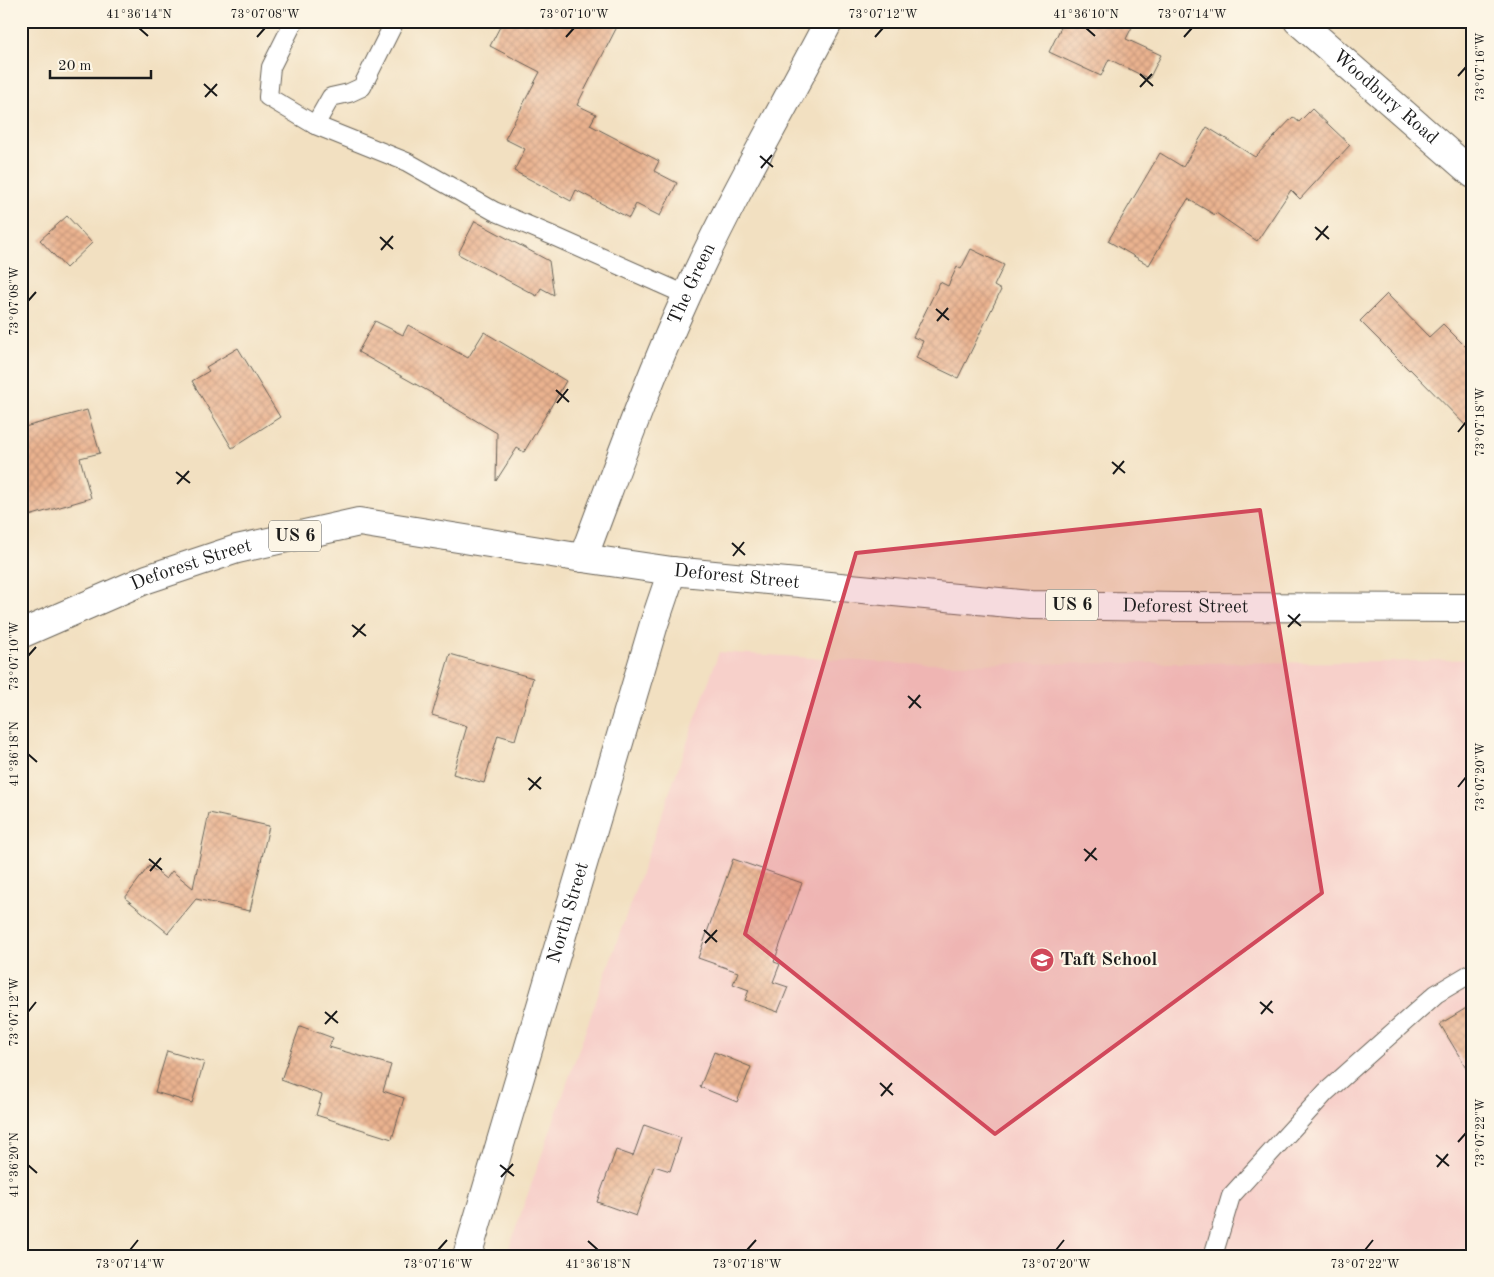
<svg xmlns="http://www.w3.org/2000/svg" width="1494" height="1277" font-family="'Old Standard TT',serif">
<defs>
<pattern id="building-cross-hatch" width="8" height="8" patternUnits="userSpaceOnUse" patternTransform="scale(1.25)"><rect width="8" height="8" fill="#eab28f"/><path d="M0 0l8 8M0 8l8-8" fill="none" stroke="#c8987b"/></pattern>
</defs>
<rect width="100%" height="100%" fill="#fcf5e5"/>
<filter id="ink" filterUnits="userSpaceOnUse"><feTurbulence type="fractalNoise" baseFrequency=".02" numOctaves="2"/><feDisplacementMap in="SourceGraphic" scale="10" xChannelSelector="R" yChannelSelector="G"/><feConvolveMatrix kernelMatrix="1 2 1 2 8 2 1 2 1" color-interpolation-filters="sRGB"/></filter>
<filter id="wash" filterUnits="userSpaceOnUse"><feTurbulence type="fractalNoise" baseFrequency=".0096" numOctaves="4" result="noise"/><feDisplacementMap in="SourceGraphic" scale="20" xChannelSelector="R" yChannelSelector="G"/><feGaussianBlur stdDeviation="1.12" result="paint"/><feColorMatrix in="noise" values="0 0 0 0 0 0 0 0 0 0 0 0 0 0 0 0 0 1.4 0 .05"/><feComposite in="paint" operator="in"/></filter>
<g filter="url(#wash)">
<rect width="100%" height="100%" fill="#f2e0c1"/>
<!-- built -->
<path fill="#f7d0ca" d="M 719,652 L 906,664 L 1385,662 L 1473,659 L 1473,1256 L 506,1256 Z"/>
<g id="blocks">
<!-- building -->
<g fill="url(#building-cross-hatch)">
<path d="M 503,21 L 620,21 L 577,105 L 596,114 L 590,125 L 659,161 L 654,171 L 677,183 L 660,216 L 636,204 L 629,218 L 576,190 L 571,201 L 514,171 L 525,149 L 505,139 L 540,72 L 490,46 Z"/>
<path d="M 1064,21 L 1135,21 L 1126,39 L 1161,55 L 1149,79 L 1109,59 L 1101,76 L 1049,52 Z"/>
<path d="M 1312,109 L 1350,145 L 1300,199 L 1291,190 L 1257,241 L 1216,213 L 1215,215 L 1188,199 L 1149,265 L 1108,241 L 1160,153 L 1183,167 L 1207,127 L 1255,157 L 1293,117 L 1299,122 Z"/>
<path d="M 67,216 L 92,243 L 66,268 L 40,240 Z"/>
<path d="M 475,221 L 549,261 L 554,295 L 541,288 L 537,296 L 458,254 Z"/>
<path d="M 971,249 L 1004,265 L 994,286 L 1001,290 L 958,378 L 916,358 L 923,341 L 913,337 L 940,282 L 948,286 L 957,267 L 961,269 Z"/>
<path d="M 1387,294 L 1429,337 L 1443,324 L 1473,354 L 1473,433 L 1410,369 L 1409,370 L 1360,321 Z"/>
<path d="M 375,321 L 403,335 L 408,325 L 468,358 L 484,332 L 566,381 L 524,452 L 517,448 L 496,481 L 497,433 L 443,401 L 444,400 L 358,352 Z"/>
<path d="M 238,348 L 280,417 L 232,448 L 192,381 L 209,371 L 206,367 Z"/>
<path d="M 87,410 L 100,453 L 80,458 L 91,498 L 29,516 L 21,489 L 21,428 Z"/>
<path d="M 450,654 L 533,678 L 515,740 L 498,735 L 484,783 L 453,774 L 467,726 L 432,715 Z"/>
<path d="M 209,813 L 269,826 L 250,911 L 196,899 L 168,933 L 125,898 L 149,866 L 166,879 L 172,871 L 193,888 Z"/>
<path d="M 733,859 L 802,883 L 774,962 L 780,964 L 773,982 L 788,987 L 778,1012 L 745,1000 L 749,990 L 733,984 L 738,972 L 698,958 Z"/>
<path d="M 1473,1004 L 1473,1079 L 1440,1024 Z"/>
<path d="M 300,1026 L 333,1038 L 329,1047 L 391,1065 L 383,1091 L 404,1098 L 392,1139 L 316,1115 L 322,1095 L 281,1080 Z"/>
<path d="M 167,1051 L 204,1062 L 192,1103 L 155,1092 Z"/>
<path d="M 714,1052 L 751,1067 L 737,1102 L 700,1087 Z"/>
<path d="M 644,1125 L 681,1138 L 670,1171 L 654,1166 L 636,1216 L 597,1202 L 616,1150 L 633,1156 Z"/>
</g>
</g>
</g>
<g filter="url(#ink)">
<use href="#blocks" fill-opacity="0" stroke="#676156" stroke-width="1"/>
<g fill="none" stroke-linecap="round" stroke-linejoin="round">
<defs>
<g id="lane">
<path d="M 294,21 L 271,67 L 268,97 L 315,125 L 407,162 L 494,211 L 551,235 L 686,295"/>
<path d="M 315,125 L 331,97 L 349,93 L 362,87 L 395,21"/>
<path d="M 1213,1256 L 1231,1196 L 1326,1092 L 1436,994 L 1473,972"/>
</g>
<g id="street">
<path id="s1" d="M 1298,21 L 1473,174"/>
<path id="s2" d="M 583,558 C 616,471 647,382 686,297 C 728,203 781,113 829,21"/>
</g>
<g id="secondary">
<path id="s3" d="M 467,1256 L 654,624 L 672,571"/>
</g>
<g id="primary">
<path id="s4" d="M 21,634 L 147,579 L 237,549 L 359,522 L 583,558 L 672,571 L 1030,605 L 1178,607 L 1473,608"/>
</g>
</defs>
<!-- lane casing -->
<use href="#lane" stroke="#676156" stroke-width="20"/>
<!-- street casing -->
<use href="#street" stroke="#676156" stroke-width="30"/>
<!-- secondary casing -->
<use href="#secondary" stroke="#676156" stroke-width="30"/>
<!-- primary casing -->
<use href="#primary" stroke="#676156" stroke-width="30"/>
<!-- lane -->
<use href="#lane" stroke="#fff" stroke-width="18"/>
<!-- street -->
<use href="#street" stroke="#fff" stroke-width="28"/>
<!-- secondary -->
<use href="#secondary" stroke="#fff" stroke-width="28"/>
<!-- primary -->
<use href="#primary" stroke="#fff" stroke-width="28"/>
</g>
</g>
<!-- marked area -->
<path fill="#d1495b" fill-opacity="0.2" stroke="#d1495b" stroke-width="4" stroke-linejoin="round" d="M 1260,510 L 1322,893 L 995,1134 L 745,934 L 856,553 Z"/>
<!-- ticks -->
<path fill="none" stroke="#1c1c1c" stroke-width="2" d="M 139,28 L 148,36M 1086,28 L 1095,36M 257,37 L 265,28M 566,37 L 574,28M 875,37 L 883,28M 1184,37 L 1192,28M 1140,74 L 1153,86M 1458,76 L 1466,67M 204,84 L 217,96M 1140,87 L 1152,74M 205,97 L 217,84M 760,156 L 773,167M 761,168 L 772,155M 1315,227 L 1329,239M 380,237 L 393,249M 1316,240 L 1328,226M 381,250 L 393,236M 28,301 L 36,292M 936,309 L 949,320M 937,321 L 948,308M 556,390 L 569,402M 557,403 L 568,389M 1458,432 L 1466,422M 1112,462 L 1125,473M 176,472 L 190,483M 1113,474 L 1124,461M 177,484 L 189,471M 732,543 L 745,555M 733,556 L 744,542M 1288,615 L 1301,626M 352,625 L 366,636M 1288,627 L 1300,614M 353,637 L 365,624M 28,656 L 36,647M 908,696 L 921,708M 909,708 L 920,695M 28,754 L 37,762M 528,778 L 541,789M 1458,787 L 1466,777M 529,790 L 541,777M 1084,849 L 1097,860M 149,859 L 162,870M 1085,861 L 1096,848M 150,871 L 161,858M 704,930 L 717,942M 705,943 L 717,930M 1260,1002 L 1273,1013M 28,1012 L 36,1002M 325,1012 L 338,1023M 1261,1014 L 1272,1001M 325,1024 L 337,1011M 880,1083 L 893,1095M 881,1096 L 892,1083M 1458,1142 L 1466,1133M 1436,1155 L 1449,1166M 28,1165 L 37,1173M 500,1165 L 514,1176M 1437,1167 L 1448,1154M 501,1177 L 513,1164M 588,1241 L 598,1250M 130,1250 L 138,1240M 438,1250 L 447,1240M 747,1250 L 756,1240M 1056,1250 L 1064,1240M 1365,1250 L 1373,1240"/>
<!-- icons -->
<defs>
<symbol id="school-disc" viewBox="-11 -11 22 22"><circle r="9.5" fill="#d1495b" stroke="#fcf5e5"/><path d="M0-5L7-2L0 1L-7-2ZM-4 1L0 2.5L4 1V4Q0 6-4 4Z" fill="#fff"/></symbol>
</defs>
<g fill-rule="evenodd">
<use href="#school-disc" x="1028" y="946" width="28" height="28"/>
</g>
<g text-anchor="middle" dominant-baseline="central" stroke-width="4.5" stroke-linejoin="round" paint-order="stroke">
<!-- shield labels -->
<g fill="#fcf5e5" stroke="#5f5d58" stroke-width="1">
<rect x="269" y="520.5" width="52" height="31" rx="4"/>
<rect x="1046" y="589.5" width="52" height="31" rx="4"/>
</g>
<g font-size="18" font-weight="bold" fill="#1c1c1c">
<text x="295" y="536">US 6</text>
<text x="1072" y="605">US 6</text>
</g>
<!-- street labels -->
<g font-size="19" fill="#1c1c1c" stroke="#fcf5e5">
<text stroke="none"><textPath href="#s1" startOffset="116">Woodbury Road</textPath></text>
<text stroke="none"><textPath href="#s2" startOffset="295">The Green</textPath></text>
<text stroke="none"><textPath href="#s4" startOffset="184">Deforest Street</textPath></text>
<text stroke="none"><textPath href="#s4" startOffset="739">Deforest Street</textPath></text>
<text stroke="none"><textPath href="#s4" startOffset="1189">Deforest Street</textPath></text>
<text stroke="none"><textPath href="#s3" startOffset="358">North Street</textPath></text>
</g>
<!-- poi labels -->
<g font-size="19" font-weight="bold" fill="#1c1c1c" stroke="#fcf5e5" text-anchor="start">
<text x="1060" y="960">Taft School</text>
</g>
</g>
<!-- margin -->
<rect width="1494" height="1277" fill="none" stroke="#fcf5e5" stroke-width="55"/>
<!-- scale -->
<path d="M50 70v8h101v-8" fill="none" stroke="#1c1c1c" stroke-width="2.5"/>
<text x="58" y="70" font-size="15" fill="#1c1c1c" stroke="#fcf5e5" stroke-width="4" paint-order="stroke">20 m</text>
<rect x="28" y="28" width="1438" height="1222" fill="none" stroke="#1c1c1c" stroke-width="2"/>
<g font-size="12" text-anchor="middle" fill="#1c1c1c">
<text x="139" y="18">41°36'14"N</text>
<text x="265" y="18">73°07'08"W</text>
<text x="574" y="18">73°07'10"W</text>
<text x="883" y="18">73°07'12"W</text>
<text x="1086" y="18">41°36'10"N</text>
<text x="1192" y="18">73°07'14"W</text>
<text transform="translate(1480 67) rotate(-90)" y="4">73°07'16"W</text>
<text transform="translate(14 301) rotate(-90)" y="4">73°07'08"W</text>
<text transform="translate(1480 422) rotate(-90)" y="4">73°07'18"W</text>
<text transform="translate(14 656) rotate(-90)" y="4">73°07'10"W</text>
<text transform="translate(14 754) rotate(-90)" y="4">41°36'18"N</text>
<text transform="translate(1480 777) rotate(-90)" y="4">73°07'20"W</text>
<text transform="translate(14 1012) rotate(-90)" y="4">73°07'12"W</text>
<text transform="translate(1480 1133) rotate(-90)" y="4">73°07'22"W</text>
<text transform="translate(14 1165) rotate(-90)" y="4">41°36'20"N</text>
<text x="130" y="1268">73°07'14"W</text>
<text x="438" y="1268">73°07'16"W</text>
<text x="598" y="1268">41°36'18"N</text>
<text x="747" y="1268">73°07'18"W</text>
<text x="1056" y="1268">73°07'20"W</text>
<text x="1365" y="1268">73°07'22"W</text>
</g>
</svg>
